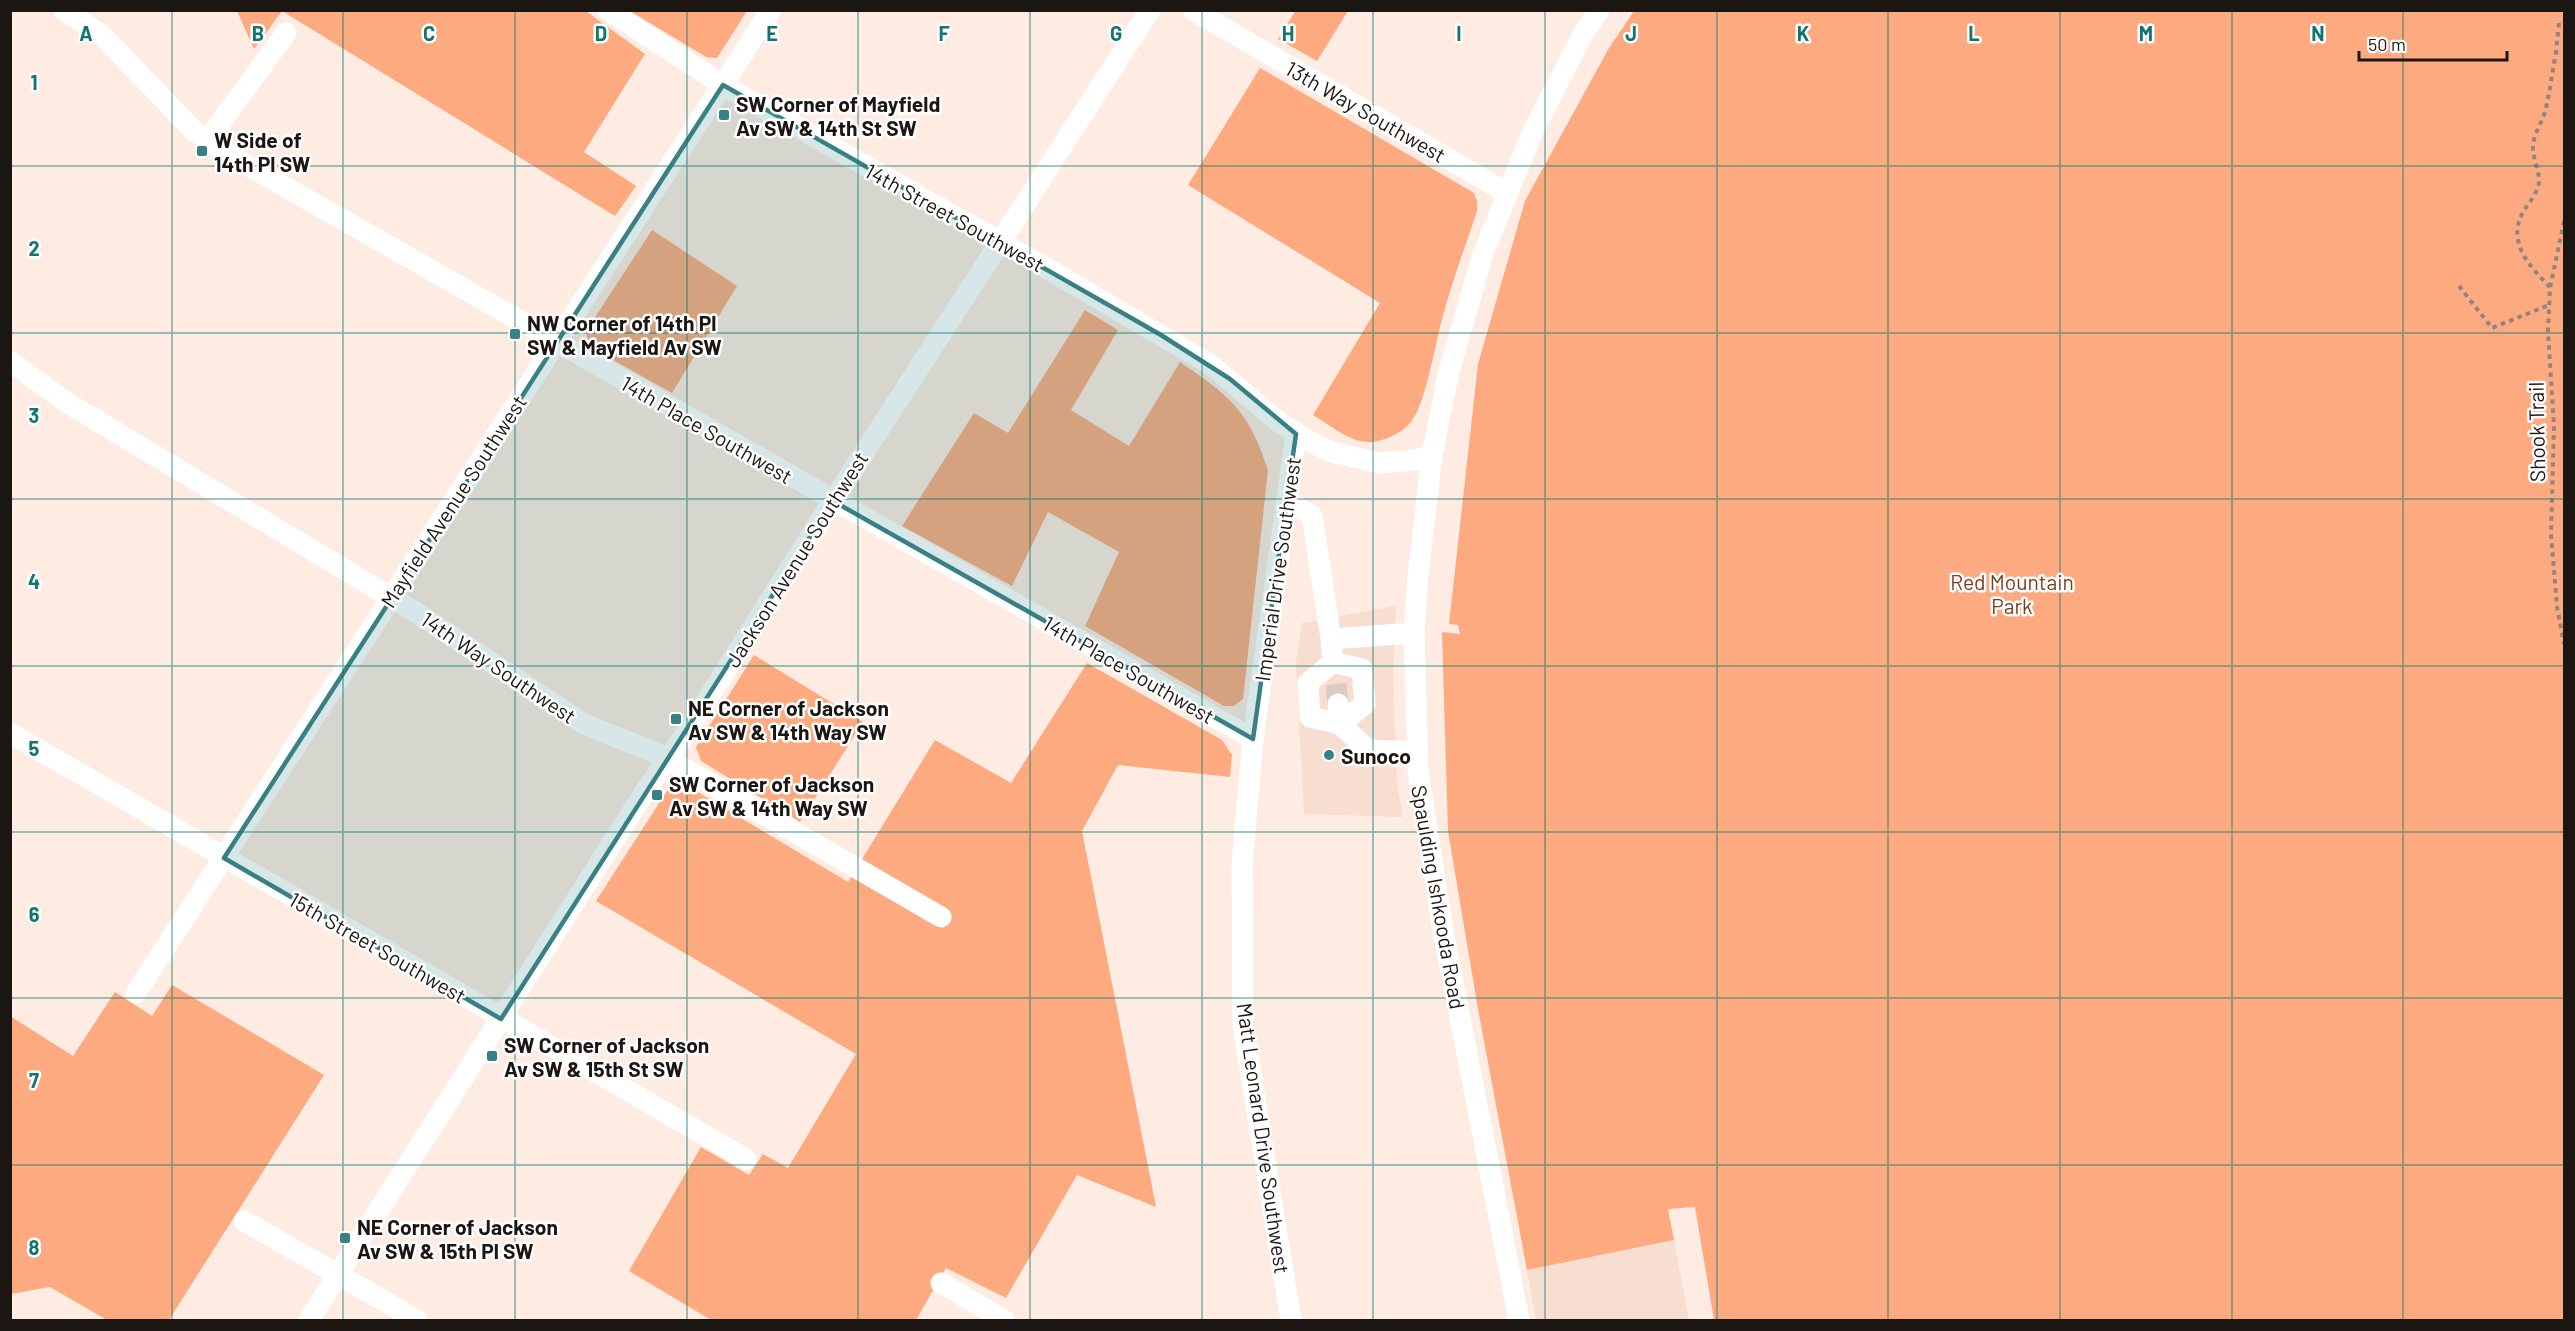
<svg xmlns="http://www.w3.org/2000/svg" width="2575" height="1331" font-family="Barlow,sans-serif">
<rect width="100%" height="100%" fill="#feebe2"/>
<!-- built -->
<g fill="#f8ded1">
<path d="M 1396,606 L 1393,687 L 1397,782 L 1403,817 L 1304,814 L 1296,663 L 1302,623 Z"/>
<path d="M 1674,1240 L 1689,1320 L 1536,1320 L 1527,1270 Z"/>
</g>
<!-- green -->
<g fill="#fdaa80">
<path d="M 1296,10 L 1348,11 L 1317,61 L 1278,39 Z"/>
<path d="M 237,11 L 282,11 L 254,49 Z"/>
<path d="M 282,11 L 586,11 L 645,54 L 584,152 L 636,186 L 615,216 Z"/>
<path d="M 630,11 L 747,11 L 717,58 L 706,57 Z"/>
<path d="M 1634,11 L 2564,11 L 2564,1320 L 1714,1320 L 1695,1207 L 1668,1209 L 1674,1240 L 1527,1270 L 1478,1009 L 1448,831 L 1442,632 L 1460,634 L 1458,625 L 1449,624 L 1478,364 L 1525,201 L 1609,48 Z"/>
<path d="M 1260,68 L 1474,193 L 1477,201 L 1477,211 C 1466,245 1453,278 1444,312 C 1436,338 1426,404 1411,422 C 1402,433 1385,441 1371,442 C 1350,443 1330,425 1313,415 L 1380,303 L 1188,185 Z"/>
<path d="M 652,230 L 737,286 L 672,393 L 597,351 L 588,341 L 586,331 Z"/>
<path d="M 1085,310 L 1118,330 L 1071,410 L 1129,446 L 1180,362 C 1230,396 1249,411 1268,470 L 1243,699 L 1234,706 L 1224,706 L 1085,626 L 1119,552 L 1048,512 L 1012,586 L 902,526 L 974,413 L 1008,433 Z"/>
<path d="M 754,655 L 863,722 L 800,822 L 701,761 L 696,747 Z"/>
<path d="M 1087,663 L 1222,740 L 1232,755 L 1230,777 L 1118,765 L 1082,831 L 1156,1207 L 1077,1175 L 1006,1298 L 946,1268 L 916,1320 L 711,1320 L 629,1271 L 701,1147 L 749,1175 L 763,1154 L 788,1168 L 856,1054 L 596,901 L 667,791 L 677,787 L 696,791 L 848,882 L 935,740 L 1011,783 Z"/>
<path d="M 172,985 L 324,1075 L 169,1320 L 107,1320 L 50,1287 L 11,1294 L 10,1016 L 73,1056 L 115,992 L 152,1016 Z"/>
</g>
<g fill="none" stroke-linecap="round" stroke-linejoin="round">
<!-- minor-tunnel -->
<path stroke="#dccbc3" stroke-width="21" stroke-dasharray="21 10" stroke-linecap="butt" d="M 1336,684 L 1338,704"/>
<!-- path -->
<g stroke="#92857f" stroke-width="4" stroke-dasharray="4.5 4.5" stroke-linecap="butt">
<path d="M 2559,23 L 2556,52 L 2564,52"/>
<path d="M 2564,221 L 2550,288 L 2548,332 L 2554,426 L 2551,534 L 2557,607 L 2564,644"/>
<path d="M 2459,286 L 2492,328 L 2549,305"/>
<path d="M 2550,287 C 2528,265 2505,240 2525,209 C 2530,202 2539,190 2539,181 C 2539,167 2530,154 2534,140 C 2536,131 2541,123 2544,115 C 2550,94 2552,73 2556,52"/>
</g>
<!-- minor -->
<g stroke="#fff" stroke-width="21">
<path d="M 64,10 L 103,36 L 193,130 L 226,153 L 1253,739"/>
<path d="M 608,10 L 723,85 L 1055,273 L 1211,365 L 1280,423 L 1309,441 L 1331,452 L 1380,463 L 1415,460 L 1432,455"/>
<path d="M 1193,10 L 1507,193"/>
<path d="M 207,141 L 286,33"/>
<path d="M 10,361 L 66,402 L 417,613 L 581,722 C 609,736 639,744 668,759 L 941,917"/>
<path d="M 1287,500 L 1312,516 L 1331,639"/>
<path d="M 1414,633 L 1331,639 L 1333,662 L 1362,669 L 1365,704 L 1340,724 L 1368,750 L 1417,752"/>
<path d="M 1333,662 L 1308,683 L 1310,717 L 1340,724 L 1338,704"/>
<path d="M 10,733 L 746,1159"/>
<path d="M 136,993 L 771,10"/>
<path d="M 244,1221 L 417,1320"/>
<path d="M 941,1283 L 1004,1320"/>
<path d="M 309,1320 L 646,790 L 684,736 L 833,501 L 1150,10"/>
<path d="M 1291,1320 L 1243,1025 L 1242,864 L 1253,739 L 1296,434"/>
<path d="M 1519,1320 L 1444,936 L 1418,771 L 1414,633 L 1418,576 L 1432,455 L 1449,371 L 1483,254 L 1533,131 L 1582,36 L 1599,10"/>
</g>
</g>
<!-- marked area -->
<path fill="#388083" fill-opacity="0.2" stroke="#388083" stroke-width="4.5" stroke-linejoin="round" d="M 723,85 L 1161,335 L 1230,379 L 1296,434 L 1253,739 L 833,501 L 501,1019 L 224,858 Z"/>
<!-- grid -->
<path fill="none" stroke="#0f766e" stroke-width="1.5" stroke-opacity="0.55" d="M 172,10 L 172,1320M 343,10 L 343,1320M 515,10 L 515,1320M 687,10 L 687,1320M 858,10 L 858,1320M 1030,10 L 1030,1320M 1202,10 L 1202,1320M 1373,10 L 1373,1320M 1545,10 L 1545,1320M 1717,10 L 1717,1320M 1888,10 L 1888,1320M 2060,10 L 2060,1320M 2232,10 L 2232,1320M 2403,10 L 2403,1320M 10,166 L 2564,166M 10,333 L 2564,333M 10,499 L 2564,499M 10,666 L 2564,666M 10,832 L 2564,832M 10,998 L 2564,998M 10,1165 L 2564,1165"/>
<!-- markers -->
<g fill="#388083" stroke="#fff" stroke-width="2">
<rect x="718" y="109" width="12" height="12" rx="3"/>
<rect x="196" y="145" width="12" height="12" rx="3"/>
<rect x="509" y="328" width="12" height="12" rx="3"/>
<rect x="670" y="713" width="12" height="12" rx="3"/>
<circle cx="1329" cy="755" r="6"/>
<rect x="651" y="789" width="12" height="12" rx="3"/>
<rect x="486" y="1050" width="12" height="12" rx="3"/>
<rect x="339" y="1232" width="12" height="12" rx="3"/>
</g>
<g text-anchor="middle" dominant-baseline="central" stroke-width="5" stroke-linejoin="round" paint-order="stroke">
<!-- poi labels -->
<g font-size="21" font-weight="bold" fill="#1c1613" stroke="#fff" text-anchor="start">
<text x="736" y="103">SW Corner of Mayfield<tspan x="736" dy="24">Av SW &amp; 14th St SW</tspan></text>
<text x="214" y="139">W Side of<tspan x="214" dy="24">14th Pl SW</tspan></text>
<text x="527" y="322">NW Corner of 14th Pl<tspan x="527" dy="24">SW &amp; Mayfield Av SW</tspan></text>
<text x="688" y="707">NE Corner of Jackson<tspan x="688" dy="24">Av SW &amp; 14th Way SW</tspan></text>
<text x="1341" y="755">Sunoco</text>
<text x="669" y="783">SW Corner of Jackson<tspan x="669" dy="24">Av SW &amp; 14th Way SW</tspan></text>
<text x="504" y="1044">SW Corner of Jackson<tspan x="504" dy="24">Av SW &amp; 15th St SW</tspan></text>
<text x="357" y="1226">NE Corner of Jackson<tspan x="357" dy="24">Av SW &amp; 15th Pl SW</tspan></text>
</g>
<!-- street labels -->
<g font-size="21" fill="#1c1613" stroke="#fff">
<text transform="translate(1366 111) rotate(30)">13th Way Southwest</text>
<text transform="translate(955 217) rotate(29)">14th Street Southwest</text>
<text transform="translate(707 429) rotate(30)">14th Place Southwest</text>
<text transform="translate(2536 432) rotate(-91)">Shook Trail</text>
<text transform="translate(453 501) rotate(-57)">Mayfield Avenue Southwest</text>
<text transform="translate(796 559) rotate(-58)">Jackson Avenue Southwest</text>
<text transform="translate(1277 569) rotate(-82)">Imperial Drive Southwest</text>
<text transform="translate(499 667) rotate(34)">14th Way Southwest</text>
<text transform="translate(1129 669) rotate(30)">14th Place Southwest</text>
<text transform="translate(1439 897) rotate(80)">Spaulding Ishkooda Road</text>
<text transform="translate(378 947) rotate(30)">15th Street Southwest</text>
<text transform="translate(1264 1138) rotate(82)">Matt Leonard Drive Southwest</text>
</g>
<!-- park labels -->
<g font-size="21" fill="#783e1c" stroke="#fff">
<text x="2012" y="581">Red Mountain<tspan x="2012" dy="24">Park</tspan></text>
</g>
</g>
<g font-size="20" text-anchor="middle" font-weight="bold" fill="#0f766e" stroke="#fff" stroke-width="5" stroke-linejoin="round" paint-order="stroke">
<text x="86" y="41">A</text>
<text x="258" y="41">B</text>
<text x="429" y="41">C</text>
<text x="601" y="41">D</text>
<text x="772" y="41">E</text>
<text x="944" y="41">F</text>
<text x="1116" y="41">G</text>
<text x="1288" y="41">H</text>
<text x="1459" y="41">I</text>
<text x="1631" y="41">J</text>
<text x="1803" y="41">K</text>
<text x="1974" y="41">L</text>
<text x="2146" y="41">M</text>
<text x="2318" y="41">N</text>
<text x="34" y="90">1</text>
<text x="34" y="256">2</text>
<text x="34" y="423">3</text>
<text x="34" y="589">4</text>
<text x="34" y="756">5</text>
<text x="34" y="922">6</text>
<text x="34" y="1088">7</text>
<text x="34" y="1255">8</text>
</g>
<!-- border -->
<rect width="2575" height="1331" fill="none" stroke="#1c1613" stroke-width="24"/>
<!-- scale -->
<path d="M2359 51v9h148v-9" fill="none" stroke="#1c1613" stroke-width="3"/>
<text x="2368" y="51" font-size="18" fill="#1c1613" stroke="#ffffff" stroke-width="4.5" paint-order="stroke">50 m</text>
</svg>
